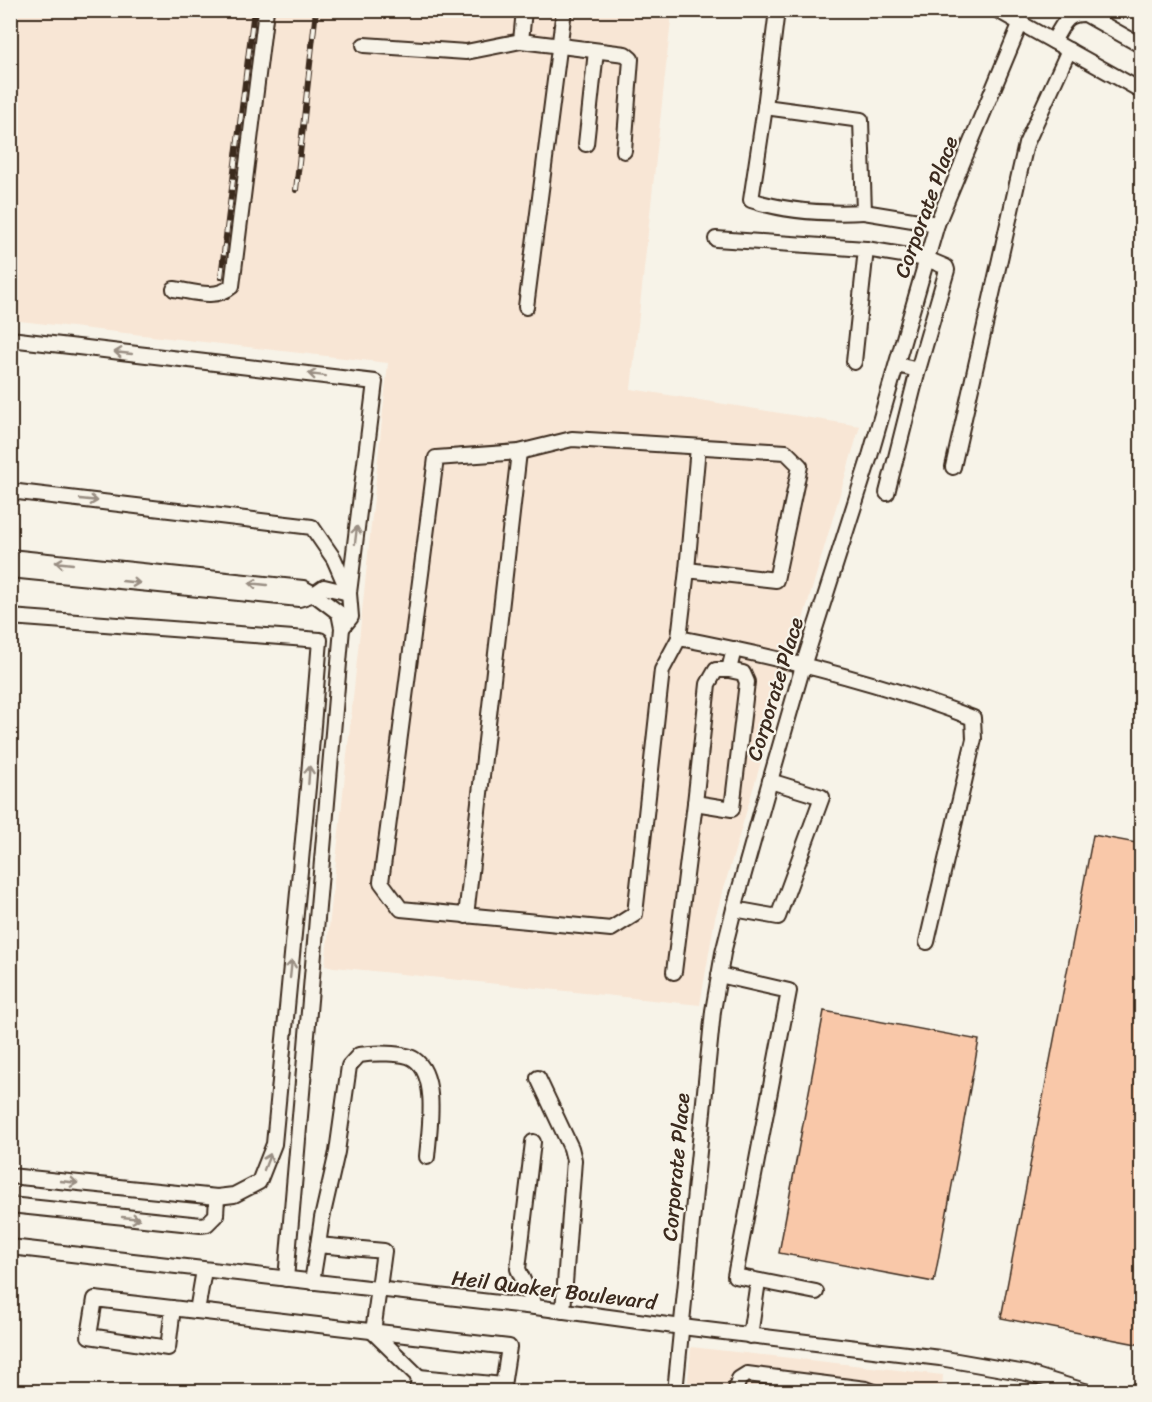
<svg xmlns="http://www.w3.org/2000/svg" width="1152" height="1402" font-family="Sriracha,sans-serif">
<rect width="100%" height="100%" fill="#f7f3e8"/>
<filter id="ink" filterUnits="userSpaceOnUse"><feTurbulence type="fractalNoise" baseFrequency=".0167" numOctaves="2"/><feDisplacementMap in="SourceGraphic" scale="12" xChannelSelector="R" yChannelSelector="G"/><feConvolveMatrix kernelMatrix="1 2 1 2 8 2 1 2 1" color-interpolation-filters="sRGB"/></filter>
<g filter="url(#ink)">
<!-- built -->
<g fill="#f8e6d5">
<path d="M 11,11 L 672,11 L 631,389 L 860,426 L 715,918 L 700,1005 L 325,966 L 388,363 L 11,320 Z"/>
<path d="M 691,1347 L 943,1375 L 942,1391 L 687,1392 Z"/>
</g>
<!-- building -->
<g fill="#f9c8a9" stroke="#3b2a1e" stroke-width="1.5">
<path d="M 1093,835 L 1142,844 L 1142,1345 L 1001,1318 Z"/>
<path d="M 824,1011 L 979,1040 L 934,1282 L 779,1253 Z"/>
</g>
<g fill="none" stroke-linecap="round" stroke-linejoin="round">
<defs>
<g id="minor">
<path d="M 777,10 L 765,107 L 861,120 L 864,212 L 937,224"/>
<path d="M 997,10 L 1142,91"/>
<path d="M 521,41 L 524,10"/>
<path d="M 1053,41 C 1063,26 1065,13 1085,14 L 1142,46"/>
<path d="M 364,45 L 466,52 L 521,41 L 625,54 L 631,59 L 624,151"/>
<path d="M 765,107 L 751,200 C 787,212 826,214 864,212"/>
<path d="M 586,144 L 596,51"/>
<path d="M 716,239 L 866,249 L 927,259 L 946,267 L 947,270 L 918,370 L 897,365"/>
<path d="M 174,289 C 194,292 216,300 232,286 L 266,10"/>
<path d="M 526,307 L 564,10"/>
<path d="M 10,339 L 375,382 L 349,593 L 351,617 L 342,628"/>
<path d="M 854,362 L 866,249"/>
<path d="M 953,467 L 1026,144 L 1069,50"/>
<path d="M 10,491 L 312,527 L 334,559 L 348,591"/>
<path d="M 887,493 L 918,370"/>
<path d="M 10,557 L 303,588 L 314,594 L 339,613 L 342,628 L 286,1279"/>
<path d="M 10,570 L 299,599 L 314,594 L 324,587 L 349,593"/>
<path d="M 687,570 L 698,447"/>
<path d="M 10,617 L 320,640 L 308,787 L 274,1144 L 259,1182 L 234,1195 L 217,1197 L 10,1176"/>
<path d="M 679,638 L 687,570 L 776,580 L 800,466 L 786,452 L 572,439 L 519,452 L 436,458 L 381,882 L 401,909 L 611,929 L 635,914 L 662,670 L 679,638 C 777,657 881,682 973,718 L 974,739 L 927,942"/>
<path d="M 695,803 L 708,684 L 716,670 L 729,670"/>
<path d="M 734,909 L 778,917 L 822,797 L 770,781"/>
<path d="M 466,916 L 519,452"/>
<path d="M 674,972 L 695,803 L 732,809 L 747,682 L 743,673 L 729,670 L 734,649"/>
<path d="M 719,975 L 789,991 L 735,1276 L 816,1292"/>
<path d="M 538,1078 L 571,1148 L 574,1160 L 563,1311"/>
<path d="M 533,1142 L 518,1269 L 535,1307"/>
<path d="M 10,1205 L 201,1225 L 207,1224 L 216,1215 L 217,1197"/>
<path d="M 318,1245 L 322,1218 L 337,1152 L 349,1066 L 359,1055 C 372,1053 404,1052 414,1059 C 439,1076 429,1131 427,1157"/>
<path d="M 10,1247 L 535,1307 L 682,1327 L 940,1358 L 1026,1373 L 1088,1392"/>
<path d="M 204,1270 L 197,1311 L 509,1347 L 502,1392"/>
<path d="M 312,1282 L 318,1245 L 384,1251 L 373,1332 L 419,1377 L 417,1392"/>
<path d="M 173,1308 L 168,1348 L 89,1336 L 95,1299 L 197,1311"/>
<path d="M 750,1336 L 758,1281"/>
<path d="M 419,1377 L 503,1385"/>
<path d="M 675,1392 L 713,1011 L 723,953 L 734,909 L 770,781 L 803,666 L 870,456 L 937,224 L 1021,22"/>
<path d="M 735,1392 L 739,1379 L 747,1374 L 866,1389 L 874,1392"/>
</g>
</defs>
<!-- minor casing -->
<use href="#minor" stroke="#3b2a1e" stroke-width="18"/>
<!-- minor -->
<use href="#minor" stroke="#f7f3e8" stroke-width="14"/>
<defs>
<g id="rail">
<path d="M 296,190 L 316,10"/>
<path d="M 221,277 L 254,10"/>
</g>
</defs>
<!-- rail casing -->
<use href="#rail" stroke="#3b2a1e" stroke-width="6"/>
<!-- rail -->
<use href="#rail" stroke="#f7f3e8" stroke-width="4" stroke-dasharray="11" stroke-linecap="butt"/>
</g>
<!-- one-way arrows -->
<defs><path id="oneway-shaft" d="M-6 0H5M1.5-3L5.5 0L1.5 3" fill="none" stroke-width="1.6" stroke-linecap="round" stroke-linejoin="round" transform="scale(1.5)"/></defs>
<g stroke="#998e83">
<use href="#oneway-shaft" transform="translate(123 353) rotate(-174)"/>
<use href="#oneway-shaft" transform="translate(317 375) rotate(-173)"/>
<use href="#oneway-shaft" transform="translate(89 500) rotate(6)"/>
<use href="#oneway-shaft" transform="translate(356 535) rotate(-83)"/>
<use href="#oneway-shaft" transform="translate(64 563) rotate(-174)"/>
<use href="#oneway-shaft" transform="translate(131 582) rotate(6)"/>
<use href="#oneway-shaft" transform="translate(258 584) rotate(-174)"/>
<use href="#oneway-shaft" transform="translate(309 775) rotate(-86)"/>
<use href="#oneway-shaft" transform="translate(291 969) rotate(-84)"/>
<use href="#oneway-shaft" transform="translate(267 1162) rotate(-69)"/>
<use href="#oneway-shaft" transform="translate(69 1182) rotate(6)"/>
<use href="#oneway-shaft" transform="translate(131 1218) rotate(6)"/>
</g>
</g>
<g text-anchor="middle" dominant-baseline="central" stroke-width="4.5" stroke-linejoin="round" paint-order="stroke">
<!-- street labels -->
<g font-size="21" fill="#3b2a1e" stroke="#f7f3e8">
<text transform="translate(926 207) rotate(-70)">Corporate Place</text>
<text transform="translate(775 689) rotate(-73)">Corporate Place</text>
<text transform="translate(676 1167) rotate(-85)">Corporate Place</text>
<text transform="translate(554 1290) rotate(7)">Heil Quaker Boulevard</text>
</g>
</g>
<!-- margin -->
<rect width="1152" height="1402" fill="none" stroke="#f7f3e8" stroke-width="36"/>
<rect x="18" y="18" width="1116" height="1366" fill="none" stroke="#3b2a1e" stroke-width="2" filter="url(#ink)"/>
</svg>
